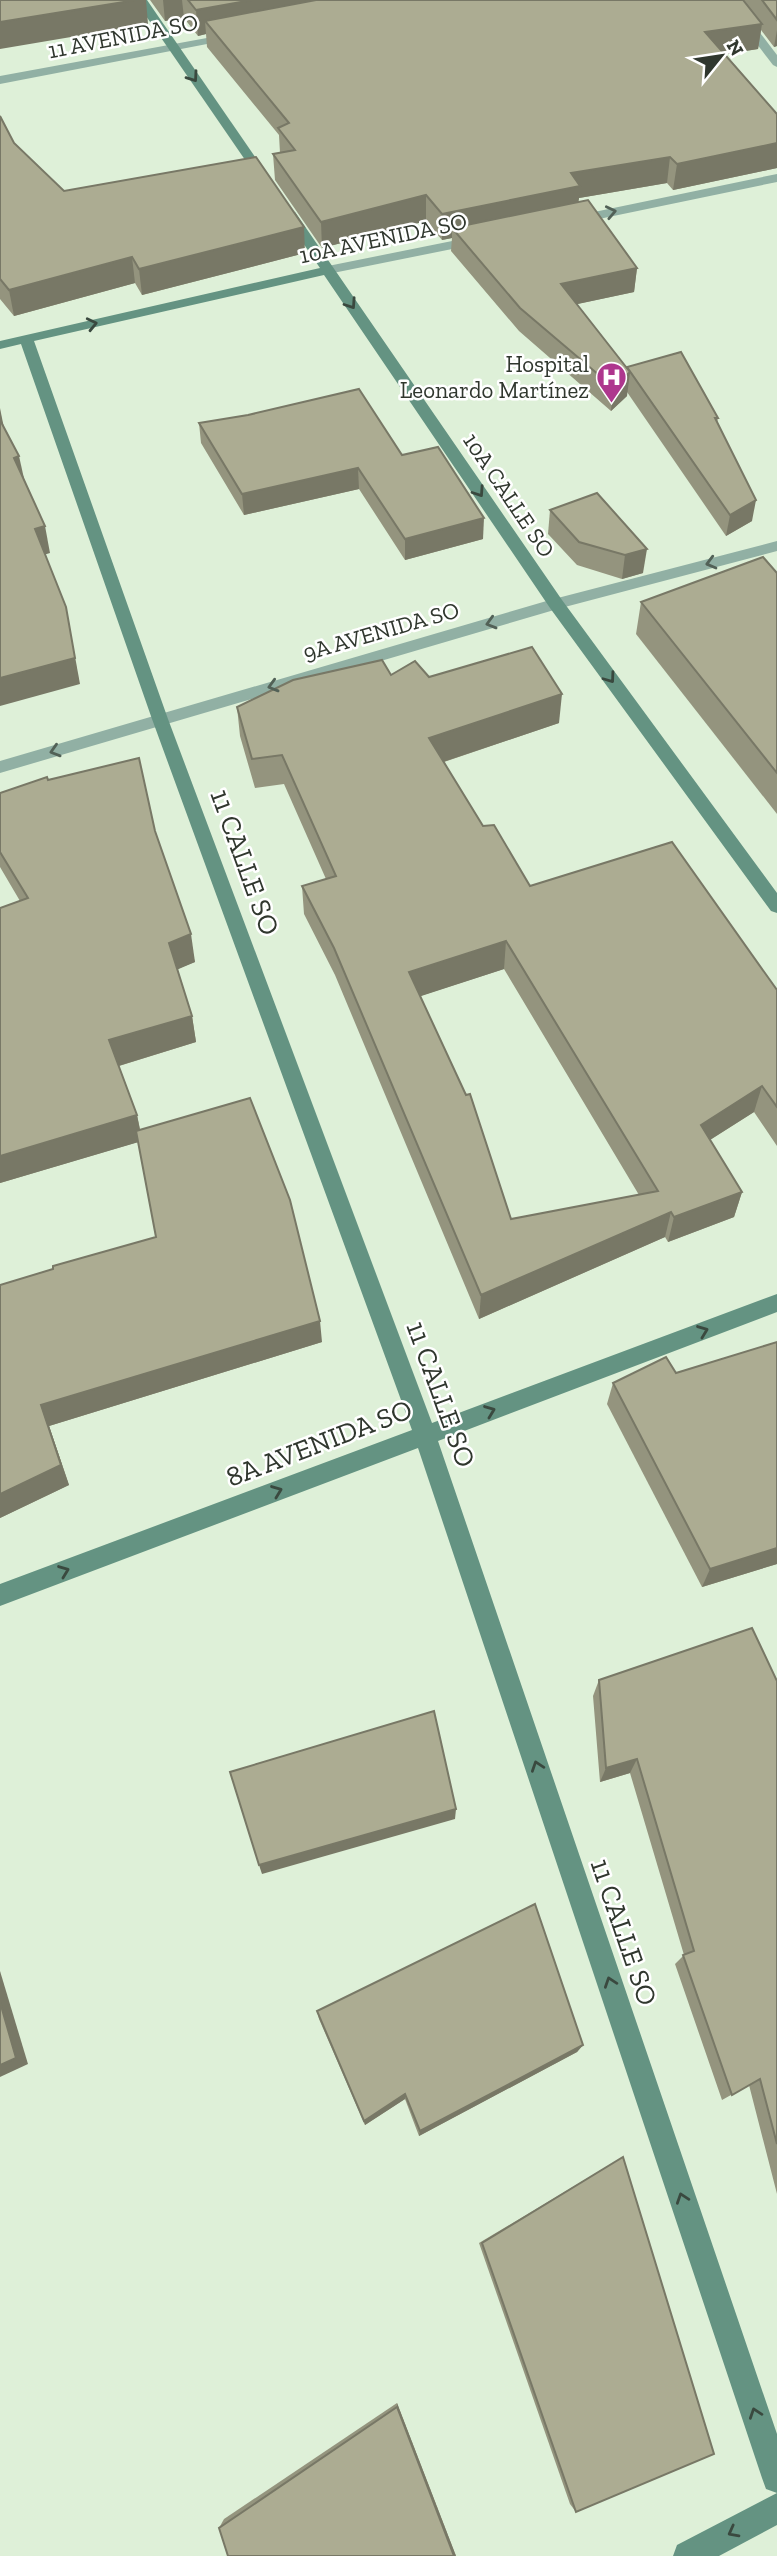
<svg xmlns="http://www.w3.org/2000/svg" width="777" height="2556" font-family="'Zilla Slab',serif">
<rect width="100%" height="100%" fill="#def0d8"/>
<g fill="none" stroke-linecap="round" stroke-linejoin="round">
<!-- street -->
<g fill="#91b0a4" fill-rule="evenodd">
<path d="M 723,0 L 735,0 L 777,55 L 777,67 L 773,65 Z"/>
<path d="M 234,33 L 240,36 L 238,38 L 0,84 L 0,76 Z"/>
<path d="M 777,174 L 777,182 L 570,225 L 564,221 L 570,217 Z"/>
<path d="M 477,236 L 484,240 L 482,243 L 328,274 L 321,270 L 328,266 Z"/>
<path d="M 777,541 L 777,551 L 561,608 L 0,773 L 0,761 L 550,600 Z"/>
</g>
<!-- secondary -->
<g fill="#649382" fill-rule="evenodd">
<path d="M 135,0 L 147,0 L 271,180 L 269,183 L 261,183 Z"/>
<path d="M 290,211 L 295,212 L 562,600 L 777,893 L 777,913 L 771,911 L 550,608 L 324,275 L 34,341 L 168,719 L 432,1423 L 777,1294 L 777,1312 L 438,1441 L 777,2434 L 777,2525 L 719,2556 L 673,2556 L 677,2545 L 777,2493 L 766,2489 L 762,2478 L 418,1448 L 0,1606 L 0,1584 L 412,1430 L 152,719 L 21,344 L 0,349 L 0,341 L 320,268 L 284,215 Z"/>
</g>
</g>
<!-- wall -->
<g fill="#94947e" fill-rule="evenodd">
<path d="M 150,0 L 777,0 L 777,46 L 774,47 L 761,30 L 758,49 L 725,54 L 777,114 L 777,168 L 673,190 L 667,183 L 579,198 L 578,202 L 637,268 L 634,292 L 577,304 L 627,368 L 627,367 L 718,418 L 717,423 L 752,521 L 726,536 L 627,392 L 627,396 L 611,411 L 519,331 L 451,251 L 452,238 L 442,240 L 426,221 L 322,248 L 275,180 L 273,154 L 280,153 L 279,135 L 207,47 L 206,34 L 198,36 L 184,18 L 165,21 Z"/>
<path d="M 0,116 L 14,143 L 64,191 L 305,253 L 142,295 L 135,283 L 14,316 L 0,299 Z"/>
<path d="M 199,423 L 402,455 L 483,539 L 405,560 L 359,489 L 244,515 L 201,443 Z"/>
<path d="M 597,493 L 643,573 L 622,579 L 577,565 L 548,534 L 550,510 Z"/>
<path d="M 777,573 L 777,814 L 636,634 L 641,602 Z"/>
<path d="M 391,675 L 429,677 L 559,723 L 444,762 L 483,826 L 530,886 L 777,990 L 777,1146 L 754,1112 L 710,1140 L 742,1192 L 734,1217 L 668,1242 L 665,1237 L 479,1319 L 335,975 L 304,914 L 302,886 L 326,879 L 284,784 L 255,788 L 240,736 L 237,707 ZM 504,969 L 639,1195 L 511,1219 L 420,996 Z"/>
<path d="M 48,780 L 155,831 L 195,962 L 177,969 L 192,1016 L 196,1042 L 119,1066 L 137,1115 L 140,1129 L 322,1342 L 49,1426 L 69,1485 L 0,1518 L 0,1285 L 156,1237 L 138,1142 L 0,1183 L 0,908 L 20,901 L 0,867 L 0,793 Z"/>
<path d="M 613,1383 L 777,1564 L 702,1587 L 607,1404 Z"/>
<path d="M 599,1680 L 777,1681 L 777,2194 L 749,2085 L 722,2100 L 675,1964 L 684,1955 L 630,1773 L 600,1782 L 593,1696 Z"/>
<path d="M 317,2011 L 583,2045 L 577,2052 L 419,2136 L 405,2099 L 365,2125 L 319,2019 Z"/>
<path d="M 623,2157 L 576,2512 L 570,2504 L 479,2243 Z"/>
<path d="M 397,2403 L 456,2556 L 219,2528 L 224,2519 Z"/>
</g>
<!-- shaded-wall -->
<g fill="#787866">
<path d="M 137,0 L 146,0 L 148,24 L 0,49 L 0,22 Z"/>
<path d="M 163,0 L 182,0 L 184,18 L 165,21 Z"/>
<path d="M 252,0 L 386,0 L 205,21 L 206,34 L 198,36 L 196,10 Z"/>
<path d="M 762,24 L 758,49 L 702,58 L 705,32 Z"/>
<path d="M 777,30 L 777,46 L 774,47 Z"/>
<path d="M 777,143 L 777,168 L 673,190 L 677,164 Z"/>
<path d="M 670,157 L 667,183 L 579,198 L 577,212 L 452,228 L 452,238 L 442,240 L 442,214 L 571,173 Z"/>
<path d="M 426,195 L 426,221 L 322,248 L 321,222 Z"/>
<path d="M 304,227 L 305,253 L 142,295 L 139,269 Z"/>
<path d="M 132,257 L 135,283 L 14,316 L 9,290 Z"/>
<path d="M 637,268 L 634,292 L 559,308 L 561,284 Z"/>
<path d="M 630,372 L 627,396 L 611,411 L 613,387 Z"/>
<path d="M 0,408 L 4,428 L 0,429 Z"/>
<path d="M 19,456 L 25,483 L 14,458 Z"/>
<path d="M 358,468 L 359,489 L 244,515 L 242,494 Z"/>
<path d="M 756,500 L 752,521 L 726,536 L 730,515 Z"/>
<path d="M 484,518 L 483,539 L 405,560 L 405,539 Z"/>
<path d="M 45,526 L 50,553 L 40,556 L 35,529 Z"/>
<path d="M 647,549 L 643,573 L 622,579 L 625,555 Z"/>
<path d="M 66,607 L 80,684 L 0,706 L 0,678 Z"/>
<path d="M 562,694 L 559,723 L 428,767 L 429,738 Z"/>
<path d="M 191,934 L 195,962 L 174,971 L 169,943 Z"/>
<path d="M 506,941 L 504,969 L 409,1000 L 409,972 Z"/>
<path d="M 192,1016 L 196,1042 L 115,1067 L 109,1040 Z"/>
<path d="M 762,1086 L 754,1112 L 694,1150 L 701,1125 Z"/>
<path d="M 137,1115 L 142,1141 L 0,1183 L 0,1156 Z"/>
<path d="M 742,1192 L 734,1217 L 668,1242 L 674,1217 Z"/>
<path d="M 671,1212 L 665,1237 L 479,1319 L 481,1295 Z"/>
<path d="M 320,1321 L 322,1342 L 49,1426 L 69,1485 L 0,1518 L 0,1494 L 41,1405 Z"/>
<path d="M 777,1548 L 777,1564 L 702,1587 L 710,1569 Z"/>
<path d="M 637,1759 L 630,1773 L 600,1782 L 606,1768 Z"/>
<path d="M 456,1809 L 455,1819 L 262,1874 L 259,1865 Z"/>
<path d="M 0,1971 L 28,2064 L 0,2077 Z"/>
<path d="M 583,2045 L 577,2052 L 419,2136 L 420,2131 Z"/>
<path d="M 405,2094 L 405,2099 L 365,2125 L 364,2121 Z"/>
<path d="M 397,2403 L 456,2556 L 454,2556 L 397,2407 Z"/>
</g>
<!-- building -->
<g fill="#acac92" stroke="#787866" stroke-width="2" fill-rule="evenodd">
<path d="M 0,0 L 136,0 L 0,22 Z"/>
<path d="M 188,0 L 252,0 L 196,10 Z"/>
<path d="M 316,0 L 743,0 L 762,24 L 705,32 L 777,114 L 777,143 L 677,164 L 670,157 L 571,173 L 580,186 L 442,214 L 426,195 L 321,222 L 273,154 L 295,150 L 278,128 L 289,123 L 205,21 Z"/>
<path d="M 762,0 L 777,0 L 777,20 Z"/>
<path d="M 0,116 L 14,143 L 64,191 L 256,157 L 304,227 L 139,269 L 132,257 L 9,290 L 0,279 Z"/>
<path d="M 588,200 L 637,268 L 561,284 L 630,372 L 613,387 L 520,308 L 452,228 Z"/>
<path d="M 681,352 L 718,418 L 715,418 L 756,500 L 730,515 L 627,367 Z"/>
<path d="M 359,389 L 402,455 L 438,447 L 484,518 L 405,539 L 358,468 L 242,494 L 199,423 L 248,415 Z"/>
<path d="M 0,420 L 19,456 L 14,458 L 45,526 L 35,529 L 66,607 L 75,658 L 0,678 Z"/>
<path d="M 597,493 L 647,549 L 625,555 L 579,542 L 550,510 Z"/>
<path d="M 763,557 L 777,573 L 777,773 L 641,602 Z"/>
<path d="M 532,647 L 562,694 L 429,738 L 483,826 L 494,825 L 530,886 L 672,842 L 777,990 L 777,1107 L 762,1086 L 701,1125 L 742,1192 L 674,1217 L 671,1212 L 481,1295 L 334,948 L 302,886 L 336,876 L 282,755 L 252,759 L 237,707 L 293,680 L 382,660 L 391,675 L 415,661 L 429,677 ZM 506,941 L 658,1191 L 511,1219 L 470,1094 L 466,1095 L 409,972 Z"/>
<path d="M 139,758 L 155,831 L 191,934 L 169,943 L 192,1016 L 109,1040 L 137,1115 L 0,1156 L 0,908 L 28,898 L 0,852 L 0,793 L 47,777 L 48,780 Z"/>
<path d="M 250,1098 L 290,1200 L 320,1321 L 41,1405 L 61,1465 L 0,1494 L 0,1285 L 53,1269 L 53,1266 L 156,1237 L 136,1131 Z"/>
<path d="M 777,1342 L 777,1548 L 710,1569 L 613,1383 L 666,1357 L 676,1373 Z"/>
<path d="M 752,1628 L 777,1681 L 777,2144 L 760,2079 L 732,2095 L 683,1955 L 694,1951 L 637,1759 L 606,1768 L 599,1680 Z"/>
<path d="M 434,1711 L 456,1809 L 259,1865 L 230,1772 Z"/>
<path d="M 535,1904 L 583,2045 L 420,2131 L 405,2094 L 364,2121 L 317,2011 Z"/>
<path d="M 0,2002 L 16,2058 L 0,2065 Z"/>
<path d="M 623,2157 L 714,2454 L 576,2512 L 482,2243 Z"/>
<path d="M 397,2407 L 454,2556 L 228,2556 L 219,2528 Z"/>
</g>
<!-- one-way arrows -->
<defs><path id="oneway-chevron" d="M-2-3.5L2.5 0L-2 3.5" fill="none" stroke-width="1.6" stroke-linecap="round" stroke-linejoin="round" transform="scale(1.75)"/></defs>
<g stroke="#3a493f">
<use href="#oneway-chevron" transform="translate(193 77) rotate(55)"/>
<use href="#oneway-chevron" transform="translate(351 304) rotate(56)"/>
<use href="#oneway-chevron" transform="translate(92 324) rotate(-13)"/>
<use href="#oneway-chevron" transform="translate(479 492) rotate(56)"/>
<use href="#oneway-chevron" transform="translate(610 678) rotate(54)"/>
<use href="#oneway-chevron" transform="translate(703 1331) rotate(-21)"/>
<use href="#oneway-chevron" transform="translate(490 1411) rotate(-21)"/>
<use href="#oneway-chevron" transform="translate(277 1491) rotate(-21)"/>
<use href="#oneway-chevron" transform="translate(64 1571) rotate(-21)"/>
<use href="#oneway-chevron" transform="translate(537 1766) rotate(-109)"/>
<use href="#oneway-chevron" transform="translate(610 1982) rotate(-109)"/>
<use href="#oneway-chevron" transform="translate(682 2198) rotate(-109)"/>
<use href="#oneway-chevron" transform="translate(755 2413) rotate(-109)"/>
<use href="#oneway-chevron" transform="translate(733 2532) rotate(152)"/>
</g>
<g stroke="#526157">
<use href="#oneway-chevron" transform="translate(611 212) rotate(-12)"/>
<use href="#oneway-chevron" transform="translate(711 563) rotate(165)"/>
<use href="#oneway-chevron" transform="translate(491 623) rotate(164)"/>
<use href="#oneway-chevron" transform="translate(273 686) rotate(164)"/>
<use href="#oneway-chevron" transform="translate(55 751) rotate(163)"/>
</g>
<!-- icons -->
<defs>
<symbol id="hospital-pin" viewBox="-11 -11 22 30"><path d="M0 17L-7.5 6A9.5 9.5 0 1 1 7.5 6Z" fill="#ae378e" stroke="#fff"/><path d="M-5-5h3v3.5h4V-5h3V5h-3V1.5h-4V5h-3Z" fill="#fff"/></symbol>
</defs>
<g fill-rule="evenodd">
<use href="#hospital-pin" x="594" y="360" width="35" height="47"/>
</g>
<g text-anchor="middle" dominant-baseline="central" stroke-width="5" stroke-linejoin="round" paint-order="stroke">
<!-- far-street labels -->
<g font-size="23" fill="#30372e" stroke="#fff">
<text transform="translate(123 36) rotate(-11)">11 AVENIDA SO</text>
<text transform="translate(383 238) rotate(-12)">10A AVENIDA SO</text>
<text transform="translate(509 495) rotate(56)">10A CALLE SO</text>
<text transform="translate(381 631) rotate(-16)">9A AVENIDA SO</text>
</g>
<!-- far-poi labels -->
<g font-size="23" fill="#30372e" stroke="#fff" text-anchor="end">
<text x="589" y="364">Hospital<tspan x="589" dy="26">Leonardo Martínez</tspan></text>
</g>
<!-- street labels -->
<g font-size="28" fill="#30372e" stroke="#fff">
<text transform="translate(245 862) rotate(70)">11 CALLE SO</text>
<text transform="translate(441 1394) rotate(70)">11 CALLE SO</text>
<text transform="translate(319 1443) rotate(-21)">8A AVENIDA SO</text>
<text transform="translate(624 1932) rotate(71)">11 CALLE SO</text>
</g>
</g>
<!-- north arrow -->
<g transform="translate(721 56) rotate(60)" stroke="#ffffff" stroke-width="5" paint-order="stroke">
<path d="M0-5L12 26L0 18L-12 26Z" fill="#30372e"/>
<text y="-10" font-size="19" font-weight="bold" text-anchor="middle" fill="#30372e">N</text>
</g>
</svg>
